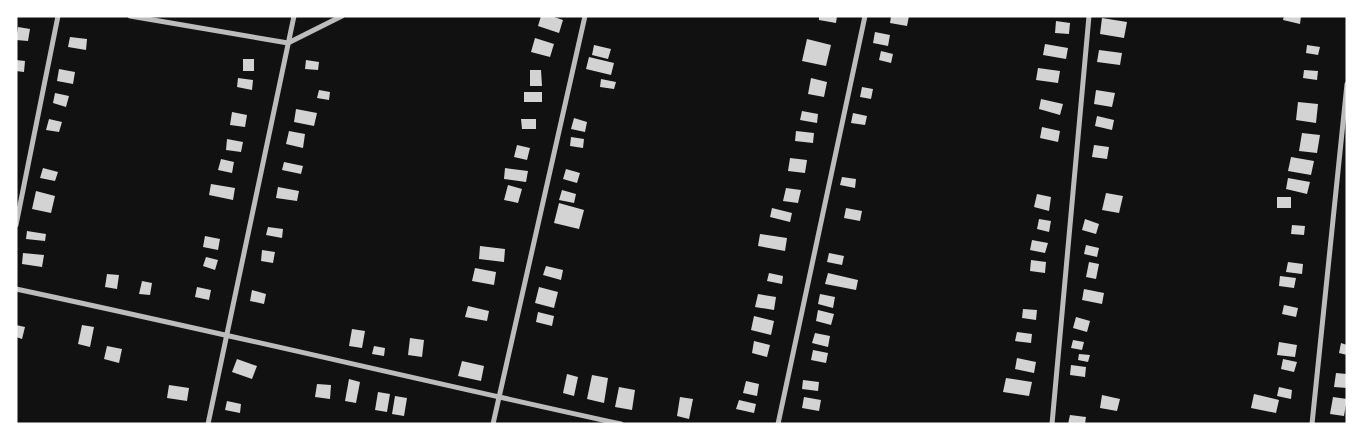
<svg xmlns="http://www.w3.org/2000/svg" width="1363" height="440" font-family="'Golos Text',sans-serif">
<rect width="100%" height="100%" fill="#111"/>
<!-- building -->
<g fill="#d3d3d3">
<path d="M 541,16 L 551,16 L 563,20 L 559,33 L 538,26 Z"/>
<path d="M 819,16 L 837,16 L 836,23 L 819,20 Z"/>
<path d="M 891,16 L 909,16 L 907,26 L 890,23 Z"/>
<path d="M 1284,16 L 1301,16 L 1300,24 L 1283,20 Z"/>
<path d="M 1102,18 L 1127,22 L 1124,38 L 1100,34 Z"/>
<path d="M 1056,21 L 1070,23 L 1069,34 L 1055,33 Z"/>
<path d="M 18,27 L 30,29 L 28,41 L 16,40 Z"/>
<path d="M 875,32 L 890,35 L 888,46 L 873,43 Z"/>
<path d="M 70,37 L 87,39 L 86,50 L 68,47 Z"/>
<path d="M 535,38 L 554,44 L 550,57 L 531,52 Z"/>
<path d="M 807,39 L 831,45 L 826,66 L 802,61 Z"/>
<path d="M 1045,44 L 1068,48 L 1066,59 L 1043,55 Z"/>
<path d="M 594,45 L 611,49 L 608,59 L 592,55 Z"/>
<path d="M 1307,45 L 1320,47 L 1318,55 L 1306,53 Z"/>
<path d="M 1099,50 L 1122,53 L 1120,65 L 1097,62 Z"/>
<path d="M 881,51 L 893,54 L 891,63 L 879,60 Z"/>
<path d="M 589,57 L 614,63 L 611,75 L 586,69 Z"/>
<rect x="243" y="59" width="11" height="12"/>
<path d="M 16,60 L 25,61 L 24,72 L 16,71 Z"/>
<path d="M 306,60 L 319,62 L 318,70 L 305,69 Z"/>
<path d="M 1038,68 L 1060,71 L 1058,83 L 1036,80 Z"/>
<path d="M 59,69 L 75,72 L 73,84 L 57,81 Z"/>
<path d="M 530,70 L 541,70 L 542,86 L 530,86 Z"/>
<path d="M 1304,70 L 1318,71 L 1317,80 L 1303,78 Z"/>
<path d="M 238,78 L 253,80 L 252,90 L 237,87 Z"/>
<path d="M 811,78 L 827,82 L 824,97 L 808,94 Z"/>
<path d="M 601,79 L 616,82 L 614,89 L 600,87 Z"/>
<path d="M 862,87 L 873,89 L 871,99 L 860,97 Z"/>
<path d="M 319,90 L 330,92 L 329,100 L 317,98 Z"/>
<path d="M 1096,90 L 1115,93 L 1112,107 L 1094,104 Z"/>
<rect x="524" y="92" width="18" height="10"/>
<path d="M 55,93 L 69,96 L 66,107 L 53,103 Z"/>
<path d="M 1041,99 L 1063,104 L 1060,115 L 1039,109 Z"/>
<path d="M 1298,102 L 1318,104 L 1316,123 L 1296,120 Z"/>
<path d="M 296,109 L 317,113 L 314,126 L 294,122 Z"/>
<path d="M 802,111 L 818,114 L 817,123 L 800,120 Z"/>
<path d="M 232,112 L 247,115 L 245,127 L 230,125 Z"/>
<path d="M 853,113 L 867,116 L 865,125 L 851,123 Z"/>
<path d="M 1097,116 L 1114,120 L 1112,130 L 1095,126 Z"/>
<path d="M 574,118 L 587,122 L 585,132 L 571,129 Z"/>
<path d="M 49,119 L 62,122 L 59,132 L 46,130 Z"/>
<path d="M 521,119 L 536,119 L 536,129 L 522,129 Z"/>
<path d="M 1042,127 L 1060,131 L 1058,142 L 1040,138 Z"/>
<path d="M 289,131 L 305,134 L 303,148 L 286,144 Z"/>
<path d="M 796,131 L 814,133 L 813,143 L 795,141 Z"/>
<path d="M 1302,133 L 1320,135 L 1317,153 L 1299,151 Z"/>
<path d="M 571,137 L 584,139 L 583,148 L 570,146 Z"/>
<path d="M 227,139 L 243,142 L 241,152 L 226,150 Z"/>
<path d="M 517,145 L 530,148 L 527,160 L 514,157 Z"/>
<path d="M 1094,145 L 1109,147 L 1107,159 L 1092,157 Z"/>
<path d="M 1291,157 L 1314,161 L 1311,175 L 1288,171 Z"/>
<path d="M 790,158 L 807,160 L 805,173 L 788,171 Z"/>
<path d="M 221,159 L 234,162 L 232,173 L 218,170 Z"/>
<path d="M 284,162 L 303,166 L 301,174 L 282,170 Z"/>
<path d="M 43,168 L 58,172 L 55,181 L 40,178 Z"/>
<path d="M 505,168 L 528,171 L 526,182 L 504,179 Z"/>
<path d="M 566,169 L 580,173 L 577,183 L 563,179 Z"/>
<path d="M 842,177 L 856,179 L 855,188 L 840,185 Z"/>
<path d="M 1288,178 L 1310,182 L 1307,194 L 1286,189 Z"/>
<path d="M 211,184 L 235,188 L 233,200 L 209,195 Z"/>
<path d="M 508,185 L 522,189 L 518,203 L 504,200 Z"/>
<path d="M 278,187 L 299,191 L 297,201 L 276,198 Z"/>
<path d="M 786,188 L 801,190 L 798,203 L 783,201 Z"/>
<path d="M 562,190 L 576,194 L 574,203 L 559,200 Z"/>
<path d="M 36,191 L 55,196 L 51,213 L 32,209 Z"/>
<path d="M 1106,193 L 1123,196 L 1119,213 L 1102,210 Z"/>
<path d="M 1037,194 L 1051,197 L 1049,211 L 1034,207 Z"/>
<rect x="1277" y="197" width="14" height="11"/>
<path d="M 559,203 L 584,210 L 579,229 L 554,223 Z"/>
<path d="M 772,208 L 792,213 L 790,222 L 770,217 Z"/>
<path d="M 846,208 L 862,211 L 860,221 L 844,218 Z"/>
<path d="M 1039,219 L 1051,221 L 1049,232 L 1037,229 Z"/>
<path d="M 1085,219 L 1099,224 L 1096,234 L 1082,230 Z"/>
<path d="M 1292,225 L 1305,226 L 1304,235 L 1291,234 Z"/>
<path d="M 268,227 L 283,229 L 282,238 L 266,235 Z"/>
<path d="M 27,231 L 46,234 L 45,241 L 26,239 Z"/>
<path d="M 760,234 L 787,238 L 785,251 L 758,246 Z"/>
<path d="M 205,236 L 220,239 L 218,250 L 203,247 Z"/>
<path d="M 1032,240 L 1048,243 L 1045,253 L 1030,250 Z"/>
<path d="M 1086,245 L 1099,248 L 1097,257 L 1084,254 Z"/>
<path d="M 480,246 L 505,249 L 504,262 L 479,259 Z"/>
<path d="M 262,250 L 275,252 L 273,263 L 261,261 Z"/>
<path d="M 23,253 L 44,255 L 42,267 L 22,264 Z"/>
<path d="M 829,253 L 844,256 L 842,265 L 827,262 Z"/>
<path d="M 206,257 L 218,260 L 215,270 L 203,266 Z"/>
<path d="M 1031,260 L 1046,262 L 1045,273 L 1030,271 Z"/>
<path d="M 1089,262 L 1099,264 L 1096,279 L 1086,277 Z"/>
<path d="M 1288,262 L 1303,264 L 1302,274 L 1286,272 Z"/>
<path d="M 546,266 L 563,270 L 561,280 L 543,275 Z"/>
<path d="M 475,268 L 496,272 L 494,285 L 472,281 Z"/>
<path d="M 769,273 L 783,276 L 782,284 L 767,281 Z"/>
<path d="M 828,273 L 858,280 L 856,290 L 825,284 Z"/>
<path d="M 107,274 L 119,275 L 117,289 L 105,287 Z"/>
<path d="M 1280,276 L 1296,278 L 1294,288 L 1279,286 Z"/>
<path d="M 142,281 L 152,283 L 150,295 L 139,294 Z"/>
<path d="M 197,287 L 211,290 L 209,300 L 195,297 Z"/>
<path d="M 539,287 L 558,292 L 554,308 L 535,303 Z"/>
<path d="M 1084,289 L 1104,293 L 1102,304 L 1082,300 Z"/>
<path d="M 252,290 L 266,294 L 264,304 L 250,301 Z"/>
<path d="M 758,294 L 776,297 L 774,310 L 755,307 Z"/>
<path d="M 820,294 L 835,297 L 833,308 L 818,304 Z"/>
<path d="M 1284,305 L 1298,308 L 1296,317 L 1282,314 Z"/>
<path d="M 468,306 L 489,311 L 487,321 L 465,317 Z"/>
<path d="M 1023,309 L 1037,310 L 1036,320 L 1022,318 Z"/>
<path d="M 818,310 L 834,314 L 831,325 L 816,321 Z"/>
<path d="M 538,312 L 554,316 L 552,326 L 536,322 Z"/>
<path d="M 754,316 L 774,321 L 771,335 L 751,330 Z"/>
<path d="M 1076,317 L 1090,321 L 1087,332 L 1073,328 Z"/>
<path d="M 16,325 L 25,327 L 22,339 L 16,337 Z"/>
<path d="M 82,325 L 94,327 L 90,347 L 78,344 Z"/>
<path d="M 352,329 L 365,331 L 362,348 L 349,346 Z"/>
<path d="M 1017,332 L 1032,334 L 1031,343 L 1015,341 Z"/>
<path d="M 815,333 L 830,336 L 828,347 L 812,343 Z"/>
<path d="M 410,338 L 424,340 L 422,357 L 408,355 Z"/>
<path d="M 1073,340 L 1084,342 L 1082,350 L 1071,348 Z"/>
<path d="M 754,341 L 770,345 L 767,357 L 752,353 Z"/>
<path d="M 1279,342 L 1297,345 L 1295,357 L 1277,355 Z"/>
<path d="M 1341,343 L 1347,345 L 1347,355 L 1339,353 Z"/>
<path d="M 107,346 L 122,349 L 119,363 L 104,359 Z"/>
<path d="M 374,346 L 385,348 L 384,356 L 372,354 Z"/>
<path d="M 813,350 L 828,353 L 826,363 L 811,360 Z"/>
<path d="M 1079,354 L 1090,355 L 1088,362 L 1078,360 Z"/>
<path d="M 1017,358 L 1036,362 L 1034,373 L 1015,369 Z"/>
<path d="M 237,359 L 257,366 L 252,379 L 232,372 Z"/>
<path d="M 1283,359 L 1297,362 L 1294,372 L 1281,369 Z"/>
<path d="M 462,361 L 484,366 L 481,381 L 458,376 Z"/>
<path d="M 1071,365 L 1086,367 L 1085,377 L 1070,375 Z"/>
<path d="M 1336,373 L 1347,374 L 1347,388 L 1334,387 Z"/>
<path d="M 567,374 L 578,377 L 574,396 L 563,393 Z"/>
<path d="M 592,375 L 608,378 L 604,403 L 587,399 Z"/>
<path d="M 1006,378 L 1032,382 L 1029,396 L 1003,392 Z"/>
<path d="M 349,379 L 360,382 L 356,403 L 345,401 Z"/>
<path d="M 803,380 L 819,382 L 818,391 L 802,389 Z"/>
<path d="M 746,381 L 759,384 L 757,396 L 743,393 Z"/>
<path d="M 317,384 L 331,385 L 330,399 L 315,397 Z"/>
<path d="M 169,385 L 189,388 L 187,401 L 167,398 Z"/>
<path d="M 619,387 L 635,390 L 632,410 L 615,407 Z"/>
<path d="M 1279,387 L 1292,390 L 1291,399 L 1277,396 Z"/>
<path d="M 378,392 L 390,394 L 387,412 L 375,410 Z"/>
<path d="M 1254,394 L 1279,400 L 1276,413 L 1251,408 Z"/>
<path d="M 1102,395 L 1120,399 L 1117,411 L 1100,408 Z"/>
<path d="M 395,396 L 407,398 L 404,416 L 392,414 Z"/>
<path d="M 680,397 L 693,399 L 689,419 L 677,416 Z"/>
<path d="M 804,397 L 821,400 L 819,411 L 802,408 Z"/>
<path d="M 1333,397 L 1347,399 L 1344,416 L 1330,414 Z"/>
<path d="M 739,400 L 756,404 L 754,413 L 736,409 Z"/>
<path d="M 227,401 L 241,404 L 240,413 L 225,410 Z"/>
<path d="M 1070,415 L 1086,417 L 1085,424 L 1068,424 Z"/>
</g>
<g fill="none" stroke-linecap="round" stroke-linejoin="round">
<!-- minor -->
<g stroke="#bcbcbc" stroke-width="5">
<path d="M 130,16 L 288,43 L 342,16"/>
<path d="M 16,225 L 58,16"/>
<path d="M 16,289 C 218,332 419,380 621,424"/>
<path d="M 208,424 L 294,16"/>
<path d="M 493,424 L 585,16"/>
<path d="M 778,424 L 865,16"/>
<path d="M 1052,424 L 1089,16"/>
<path d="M 1312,424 L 1347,84"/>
</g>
</g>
<!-- border -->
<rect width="1363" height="440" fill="none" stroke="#ffffff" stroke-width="35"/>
</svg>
